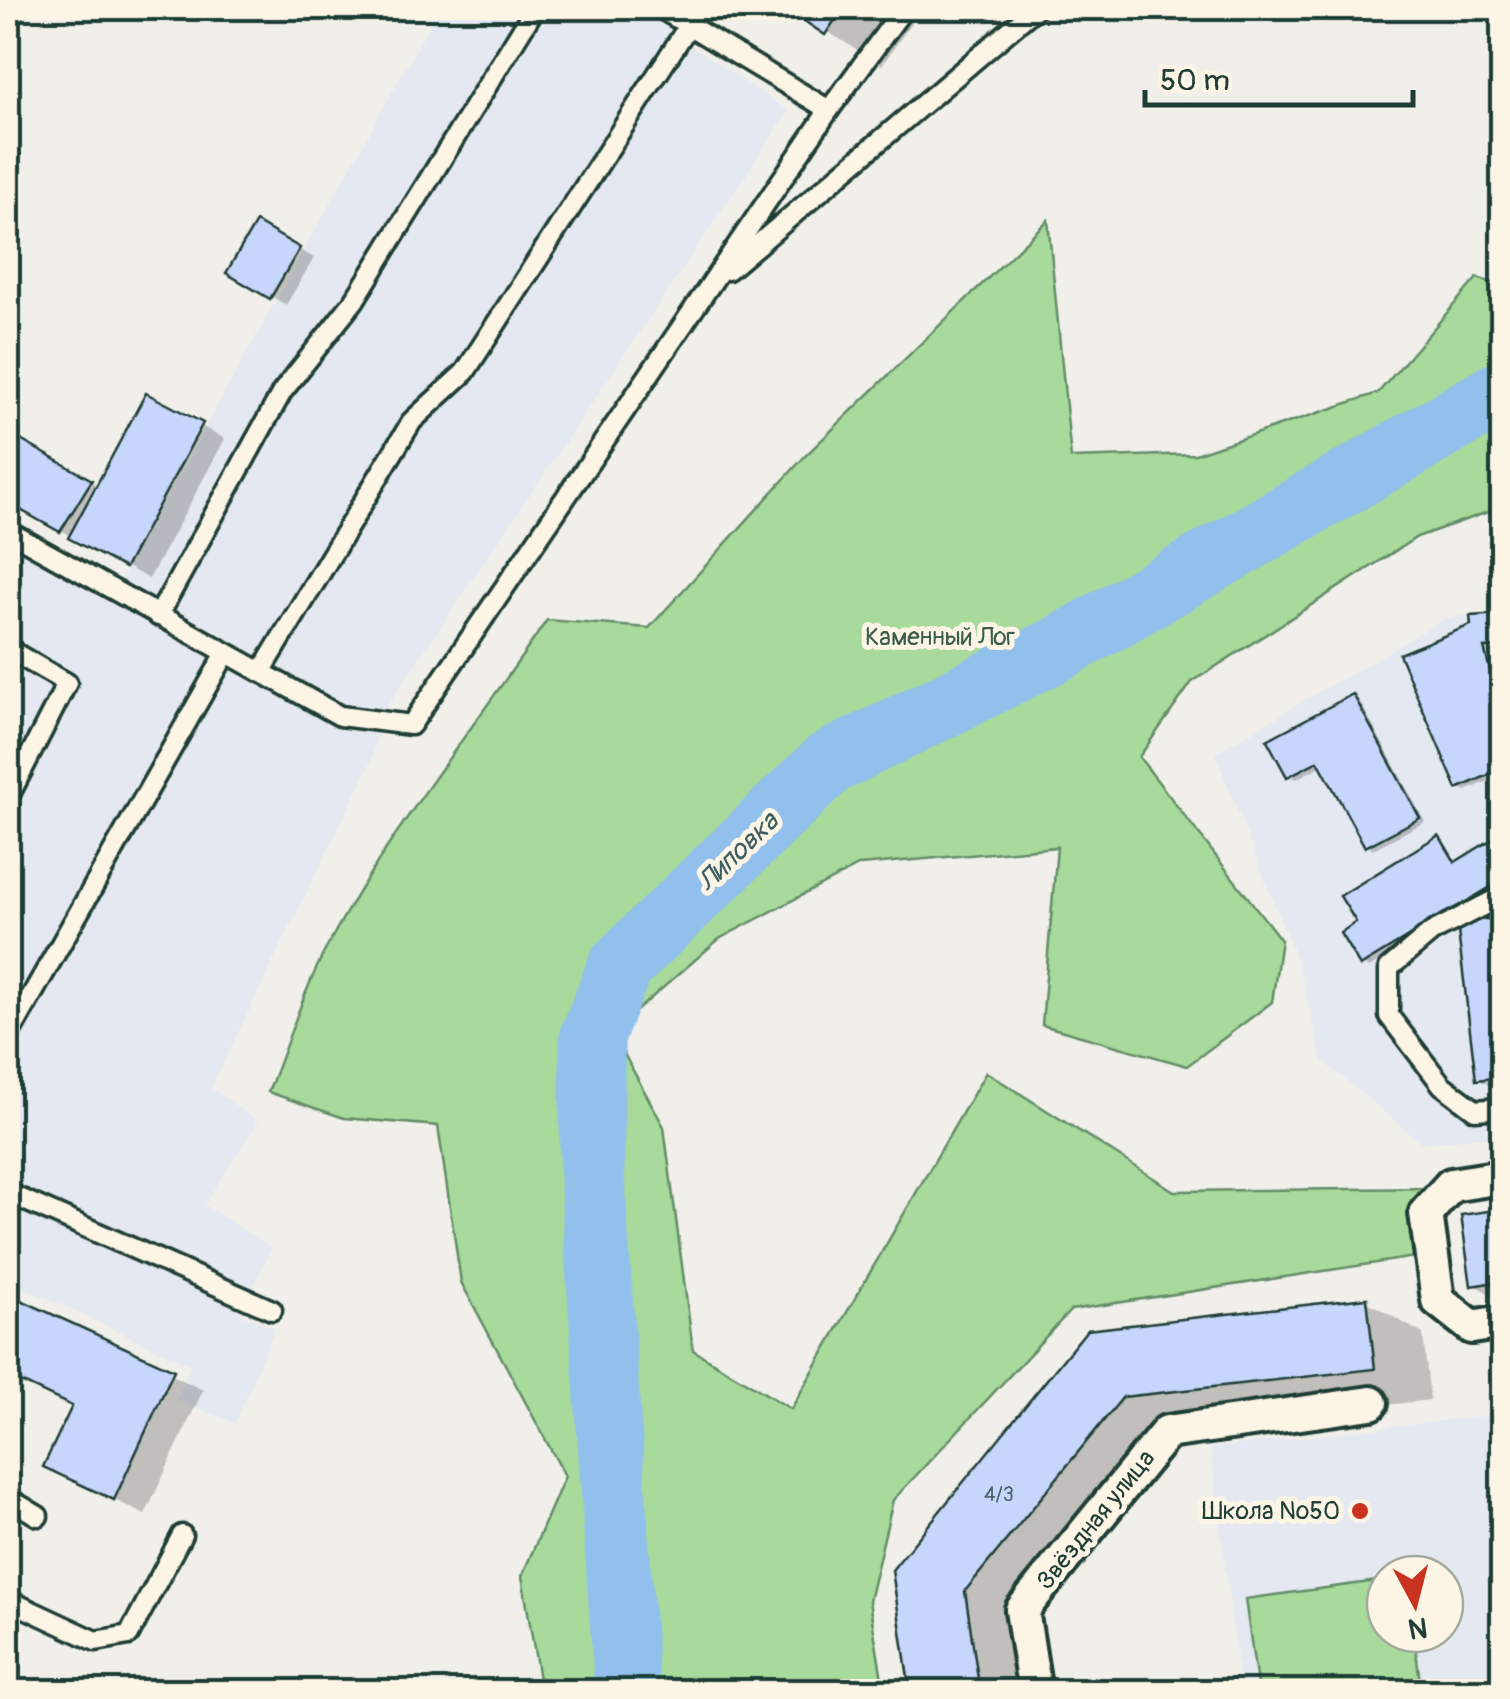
<svg xmlns="http://www.w3.org/2000/svg" width="1510" height="1699" font-family="Pangolin,sans-serif">
<rect width="100%" height="100%" fill="#f1efea"/>
<filter id="ink" filterUnits="userSpaceOnUse"><feTurbulence type="fractalNoise" baseFrequency=".01" numOctaves="2"/><feDisplacementMap in="SourceGraphic" scale="20" xChannelSelector="R" yChannelSelector="G"/><feConvolveMatrix kernelMatrix="1 2 1 2 8 2 1 2 1" color-interpolation-filters="sRGB"/></filter>
<g filter="url(#ink)">
<!-- built -->
<g fill="#e4e8f0" fill-rule="evenodd">
<path d="M 439,8 L 680,8 L 669,31 L 789,111 L 383,712 L 371,762 L 211,1088 L 258,1122 L 204,1205 L 272,1248 L 240,1314 L 275,1328 L 235,1423 L 176,1400 L 191,1365 L 8,1280 L 8,546 L 109,601 Z"/>
<path d="M 1502,612 L 1502,1135 L 1421,1143 L 1323,1061 L 1297,961 L 1215,753 L 1446,618 Z"/>
<path d="M 1502,1414 L 1502,1691 L 1241,1691 L 1210,1448 ZM 1385,1574 L 1445,1574 L 1445,1634 L 1385,1634 Z"/>
</g>
<!-- green -->
<g fill="#a7da9b" stroke="#638c68" stroke-width="2.5">
<path d="M 1048,220 L 1071,458 L 1195,454 L 1378,393 L 1477,278 L 1502,286 L 1502,507 L 1417,537 L 1192,682 L 1139,757 L 1281,940 L 1272,1002 L 1187,1066 L 1042,1025 L 1057,847 L 860,865 L 719,939 L 612,1032 L 664,1127 L 693,1350 L 791,1409 L 986,1072 L 1174,1191 L 1436,1188 L 1435,1254 L 1071,1310 L 893,1500 L 869,1601 L 884,1691 L 541,1691 L 522,1576 L 565,1476 L 461,1282 L 438,1126 L 344,1118 L 268,1092 C 288,1043 304,989 329,943 C 392,828 474,728 547,620 L 649,628 L 806,455 Z"/>
<path d="M 1385,1580 L 1385,1634 L 1414,1634 L 1421,1691 L 1258,1691 L 1245,1599 Z"/>
</g>
<!-- shadow -->
<g fill="#0003">
<path d="M 789,8 L 922,8 L 882,65 Z"/>
<path d="M 1256,8 L 1281,8 L 1274,18 Z"/>
<path d="M 257,225 L 314,258 L 286,305 L 230,272 Z"/>
<path d="M 147,396 L 225,439 L 149,579 L 8,501 L 8,436 L 99,486 Z"/>
<path d="M 1502,616 L 1502,650 L 1489,651 L 1502,698 L 1502,775 L 1466,791 L 1459,787 L 1473,619 Z"/>
<path d="M 1353,696 L 1359,700 L 1425,822 L 1373,849 L 1366,845 L 1323,765 L 1296,779 L 1289,775 Z"/>
<path d="M 1439,838 L 1458,863 L 1499,838 L 1502,841 L 1502,887 L 1369,968 L 1362,964 L 1360,923 Z"/>
<path d="M 1502,920 L 1502,1092 L 1501,1092 L 1478,1079 L 1459,925 Z"/>
<path d="M 1502,1212 L 1502,1301 L 1473,1284 L 1464,1217 Z"/>
<path d="M 8,1296 L 203,1390 L 145,1515 L 47,1466 L 74,1408 L 14,1380 L 8,1395 Z"/>
<path d="M 1366,1301 L 1423,1334 L 1430,1400 L 1181,1428 L 1021,1624 L 1031,1692 L 912,1692 L 1088,1333 Z"/>
</g>
<g fill="none" stroke-linecap="round" stroke-linejoin="round">
<!-- river -->
<path stroke="#92c0ec" stroke-width="65" d="M 627,1692 L 592,1176 L 592,1037 L 620,966 L 829,763 L 1060,648 L 1502,392"/>
</g>
<!-- building -->
<g fill="#c7d6fd" stroke="#1f3d34" stroke-width="2.5">
<path d="M 785,8 L 843,8 L 825,35 Z"/>
<path d="M 256,222 L 300,248 L 270,299 L 226,273 Z"/>
<path d="M 146,393 L 203,423 L 125,568 L 68,538 Z"/>
<path d="M 8,433 L 92,480 L 60,532 L 8,503 Z"/>
<path d="M 1502,614 L 1502,647 L 1484,648 L 1502,715 L 1502,769 L 1457,789 L 1399,654 L 1471,625 L 1470,616 Z"/>
<path d="M 1353,694 L 1420,818 L 1365,847 L 1318,761 L 1287,777 L 1267,740 Z"/>
<path d="M 1439,835 L 1455,862 L 1499,835 L 1502,880 L 1360,966 L 1340,933 L 1356,922 L 1340,896 Z"/>
<path d="M 1502,917 L 1502,1077 L 1476,1080 L 1457,923 Z"/>
<path d="M 1502,1209 L 1502,1281 L 1471,1286 L 1461,1215 Z"/>
<path d="M 8,1294 L 174,1370 L 114,1500 L 43,1467 L 72,1406 L 8,1376 Z"/>
<path d="M 1367,1298 L 1375,1369 L 1123,1397 L 965,1591 L 980,1692 L 910,1692 L 892,1570 L 1087,1330 Z"/>
</g>
<g fill="none" stroke-linecap="round" stroke-linejoin="round">
<defs>
<g id="lane">
<path d="M 660,8 L 829,110 L 904,8"/>
<path d="M 8,20 L 14,8"/>
<path d="M 728,270 L 1036,8"/>
<path d="M 8,531 L 340,716 L 411,725 L 829,110"/>
<path d="M 158,616 L 282,392 L 354,301 L 535,8"/>
<path d="M 8,649 L 67,683 L 8,798"/>
<path d="M 261,672 L 412,421 L 465,372 L 689,25"/>
<path d="M 1502,896 L 1432,932 L 1389,968 L 1389,1016 L 1442,1085 L 1475,1110 L 1502,1108"/>
<path d="M 8,1037 L 226,653"/>
<path d="M 8,1193 L 272,1310"/>
<path d="M 8,1498 L 38,1516"/>
<path d="M 8,1600 L 96,1641 L 129,1635 L 182,1535"/>
</g>
<g id="street">
<path d="M 1502,1177 L 1451,1185 L 1426,1213 L 1438,1300 L 1472,1327 L 1502,1322"/>
<path d="M 1035,1692 L 1022,1610 L 1167,1432 L 1371,1403"/>
</g>
</defs>
<!-- lane casing -->
<use href="#lane" stroke="#1f3d34" stroke-width="25"/>
<!-- street casing -->
<use href="#street" stroke="#1f3d34" stroke-width="40"/>
<!-- lane -->
<use href="#lane" stroke="#fcf5e5" stroke-width="18"/>
<!-- street -->
<use href="#street" stroke="#fcf5e5" stroke-width="32"/>
</g>
</g>
<!-- markers -->
<circle fill="#c8321e" stroke="#fcf5e5" stroke-width="4" cx="1360" cy="1511" r="10"/>
<g text-anchor="middle" dominant-baseline="central" stroke-width="10" stroke-linejoin="round" paint-order="stroke">
<!-- number labels -->
<g font-size="20" fill="#496366">
<text x="999" y="1494">4/3</text>
</g>
<!-- park labels -->
<g font-size="25" fill="#3a5c49" stroke="#fcf5e5">
<text x="940" y="637">Каменный Лог</text>
</g>
<!-- poi labels -->
<g font-size="25" fill="#1f3d34" stroke="#fcf5e5" text-anchor="end">
<text x="1340" y="1511">Школа №50</text>
</g>
<!-- street labels -->
<g font-size="25" fill="#1f3d34" stroke="#fcf5e5">
<text transform="translate(1096 1520) rotate(-51)">Звёздная улица</text>
</g>
<!-- water labels -->
<g font-size="28" font-style="italic" fill="#3c5e62" stroke="#fcf5e5">
<text transform="translate(738 852) rotate(-44)">Липовка</text>
</g>
</g>
<!-- margin -->
<rect width="1510" height="1699" fill="none" stroke="#fcf5e5" stroke-width="40"/>
<rect x="20" y="20" width="1470" height="1659" fill="none" stroke="#1f3d34" stroke-width="4" filter="url(#ink)"/>
<!-- north arrow -->
<g transform="translate(1415 1604) rotate(173)"><circle r="48" fill="#fcf5e5" stroke="#a4ab9e" stroke-width="2.5"/>
<path d="M0-8L18 38L0 25L-18 38Z" fill="#c8321e"/>
<text y="-15" font-size="28" font-weight="bold" text-anchor="middle" fill="#1f3d34">N</text>
</g>
<!-- scale -->
<path d="M1145 90v15h268v-15" fill="none" stroke="#1f3d34" stroke-width="5"/>
<text x="1160" y="90" font-size="30" fill="#1f3d34" stroke="#fcf5e5" stroke-width="8" paint-order="stroke">50 m</text>
</svg>
